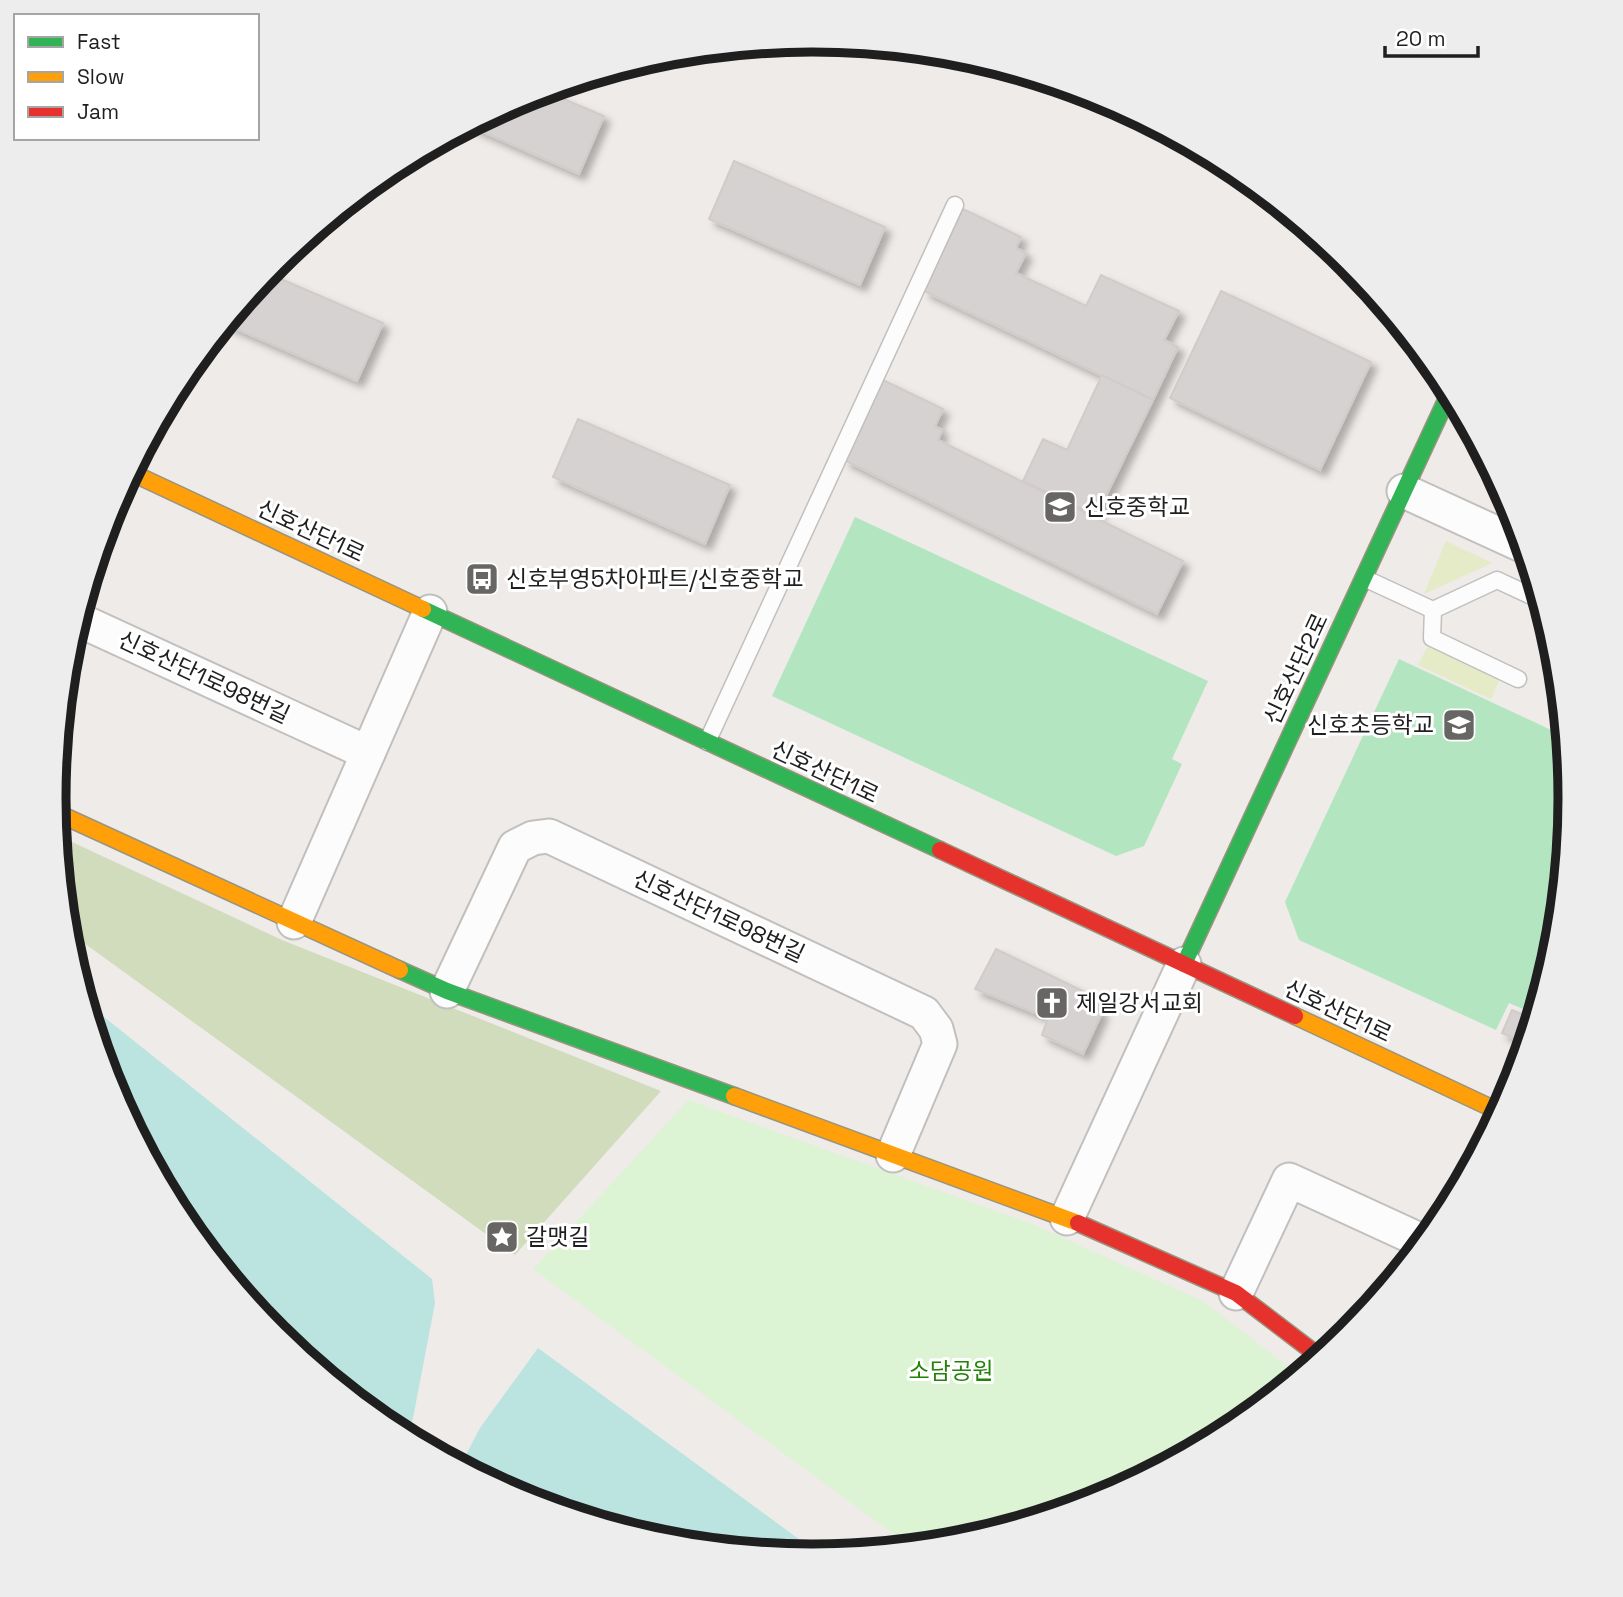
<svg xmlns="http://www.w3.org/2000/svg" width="1623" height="1597" font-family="'Space Grotesk','Noto Sans KR',sans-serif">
<defs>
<filter id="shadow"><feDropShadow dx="6" dy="6" stdDeviation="3.5" flood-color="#0004"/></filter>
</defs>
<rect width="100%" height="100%" fill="#eeebe8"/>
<!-- grass -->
<g fill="#e5ebc6">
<path d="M 1446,541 L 1492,563 L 1424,594 Z"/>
<path d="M 1428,646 L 1500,679 L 1491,699 L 1418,665 Z"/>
</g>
<!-- forest -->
<path fill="#d1dcbd" d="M 57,835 L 282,940 L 661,1091 L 515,1255 L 66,930 Z"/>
<!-- park -->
<path fill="#dcf4d3" d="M 688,1100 L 1032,1224 L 1203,1301 L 1299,1375 L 1232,1429 L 1101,1499 L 959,1542 L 911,1547 L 533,1269 Z"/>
<!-- pitch -->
<g fill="#b3e6c0">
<path d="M 855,517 L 1208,681 L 1172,759 L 1182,764 L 1144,846 L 1116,856 L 772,696 Z"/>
<path d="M 1399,659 L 1564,736 L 1570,799 L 1555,947 L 1535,1014 L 1509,1003 L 1496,1030 L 1299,940 L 1285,902 Z"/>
</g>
<!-- water -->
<g fill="#bbe3df">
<path d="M 84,1001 L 432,1279 L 435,1303 L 413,1418 L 405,1437 L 390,1429 L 275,1334 L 181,1219 L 111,1088 Z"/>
<path d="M 538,1348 L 822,1556 L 811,1557 L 663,1542 L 521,1499 L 460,1466 L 480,1428 Z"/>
</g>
<!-- building -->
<g fill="#d6d2d1" stroke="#d1cbc9" stroke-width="2" filter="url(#shadow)">
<path d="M 545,91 L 604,116 L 579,174 L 469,126 L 522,98 Z"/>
<path d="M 734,161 L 885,227 L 860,285 L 709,219 Z"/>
<path d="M 963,209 L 1021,237 L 1016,248 L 1026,253 L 1016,273 L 1086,306 L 1101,275 L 1179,311 L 1164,340 L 1178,347 L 1153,400 L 924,291 Z"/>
<path d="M 267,273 L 383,323 L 357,381 L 225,324 Z"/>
<path d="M 1221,291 L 1371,362 L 1320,470 L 1170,398 Z"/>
<path d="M 1102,375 L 1153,400 L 1096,516 L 1023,481 L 1043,439 L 1067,450 Z"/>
<path d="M 883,380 L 943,409 L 935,426 L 942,430 L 938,440 L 1183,561 L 1157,614 L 844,460 Z"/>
<path d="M 578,419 L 730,485 L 705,544 L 553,477 Z"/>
<path d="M 996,949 L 1085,992 L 1102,1013 L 1083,1054 L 1042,1035 L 1048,1018 L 975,989 Z"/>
<path d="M 1512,1010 L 1533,1019 L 1526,1044 L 1502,1033 Z"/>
</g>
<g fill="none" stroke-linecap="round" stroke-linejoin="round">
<defs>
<g id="lane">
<path d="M 1364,578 L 1433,610 L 1497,580 L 1540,600"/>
<path d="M 1433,610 L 1432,638 L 1518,679"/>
<path d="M 707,742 L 955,205"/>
</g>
<g id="street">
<path d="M 1404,491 L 1524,546"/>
<path d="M 77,619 L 368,753"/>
<path d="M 294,922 L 430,612"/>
<path d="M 447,991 L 515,847 L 533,838 L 549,836 L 924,1013 L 936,1029 L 940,1044 L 893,1155"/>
<path d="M 1067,1218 L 1184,964"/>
<path d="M 1236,1293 L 1289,1180 L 1424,1242"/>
</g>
<g id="fast">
<path d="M 423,609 L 940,850"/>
<path d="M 1184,964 L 1450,392"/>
<path d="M 400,970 L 447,991 L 734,1096"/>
</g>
<g id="slow">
<path d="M 130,472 L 423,609"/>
<path d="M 55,812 L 400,970"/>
<path d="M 1295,1016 L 1500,1112"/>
<path d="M 734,1096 L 1078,1223"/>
</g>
<g id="jam">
<path d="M 940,850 L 1295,1016"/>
<path d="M 1078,1223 L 1236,1293 L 1320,1357"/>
</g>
</defs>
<!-- lane casing -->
<use href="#lane" stroke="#c1c0be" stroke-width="19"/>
<!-- street casing -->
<use href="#street" stroke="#c1c0be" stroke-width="37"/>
<!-- fast casing -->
<use href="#fast" stroke="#99947f" stroke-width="19"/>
<!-- slow casing -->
<use href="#slow" stroke="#99947f" stroke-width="19"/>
<!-- jam casing -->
<use href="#jam" stroke="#99947f" stroke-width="19"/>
<!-- lane -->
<use href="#lane" stroke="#fcfcfc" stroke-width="16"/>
<!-- street -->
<use href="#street" stroke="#fcfcfc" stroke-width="33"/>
<!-- fast -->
<use href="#fast" stroke="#30b455" stroke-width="16"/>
<!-- slow -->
<use href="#slow" stroke="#ff9f0a" stroke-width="16"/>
<!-- jam -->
<use href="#jam" stroke="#e5322d" stroke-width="16"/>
</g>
<!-- icons -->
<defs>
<symbol id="school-square" viewBox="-11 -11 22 22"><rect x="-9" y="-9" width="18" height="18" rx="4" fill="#676665" stroke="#fff"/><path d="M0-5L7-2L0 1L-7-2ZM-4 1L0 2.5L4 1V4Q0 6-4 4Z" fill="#fff"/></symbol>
<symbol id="bus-square" viewBox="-11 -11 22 22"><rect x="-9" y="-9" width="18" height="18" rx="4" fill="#676665" stroke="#fff"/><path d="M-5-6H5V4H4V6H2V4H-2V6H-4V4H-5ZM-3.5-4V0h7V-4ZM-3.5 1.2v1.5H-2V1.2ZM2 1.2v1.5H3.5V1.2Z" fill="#fff"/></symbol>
<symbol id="church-square" viewBox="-11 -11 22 22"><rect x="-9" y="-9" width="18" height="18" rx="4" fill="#676665" stroke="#fff"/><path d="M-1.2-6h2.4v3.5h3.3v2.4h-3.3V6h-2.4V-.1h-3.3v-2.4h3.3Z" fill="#fff"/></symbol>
<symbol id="sight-square" viewBox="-11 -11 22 22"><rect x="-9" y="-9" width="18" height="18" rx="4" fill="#676665" stroke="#fff"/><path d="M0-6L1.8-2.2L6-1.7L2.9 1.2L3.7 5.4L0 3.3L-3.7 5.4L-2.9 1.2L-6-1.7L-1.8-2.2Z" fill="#fff"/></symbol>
</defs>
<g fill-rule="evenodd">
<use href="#school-square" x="1041" y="488" width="38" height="38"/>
<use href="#bus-square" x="463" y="560" width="38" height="38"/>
<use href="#school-square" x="1440" y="706" width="38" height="38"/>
<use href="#church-square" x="1033" y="984" width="38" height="38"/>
<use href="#sight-square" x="483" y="1218" width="38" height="38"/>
</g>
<g text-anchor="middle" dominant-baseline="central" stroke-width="6" stroke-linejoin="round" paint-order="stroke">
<!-- poi labels -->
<g font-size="23" fill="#1f1f1f" stroke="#fff" text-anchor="start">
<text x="1084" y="507">신호중학교</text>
<text x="506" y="579">신호부영5차아파트/신호중학교</text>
<text x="1434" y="725" text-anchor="end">신호초등학교</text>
<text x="1076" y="1003">제일강서교회</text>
<text x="526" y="1237">갈맷길</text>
</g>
<!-- street labels -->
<g font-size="23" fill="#1f1f1f" stroke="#fff">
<text transform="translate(311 531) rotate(25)">신호산단1로</text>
<text transform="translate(1296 669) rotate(-65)">신호산단2로</text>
<text transform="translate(204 677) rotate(25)">신호산단1로98번길</text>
<text transform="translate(825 772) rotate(25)">신호산단1로</text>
<text transform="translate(719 916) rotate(25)">신호산단1로98번길</text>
<text transform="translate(1338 1011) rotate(25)">신호산단1로</text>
</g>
<!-- park labels -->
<g font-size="23" fill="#238209" stroke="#fff">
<text x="951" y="1371">소담공원</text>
</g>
</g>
<!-- crop -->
<path d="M0 0H1623V1597H0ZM66 798a746 746 0 1 1 1492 0a746 746 0 1 1-1492 0Z" fill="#ededed" fill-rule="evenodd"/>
<path fill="none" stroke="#1f1f1f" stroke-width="9" d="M66 798a746 746 0 1 1 1492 0a746 746 0 1 1-1492 0Z"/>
<!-- legend -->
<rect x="14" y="14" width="245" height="126" fill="#ffffff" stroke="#a5a5a5" stroke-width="2"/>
<rect x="28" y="37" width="35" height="10" fill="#30b455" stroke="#a5a5a5" stroke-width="2"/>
<text x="77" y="49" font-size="21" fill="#1f1f1f">Fast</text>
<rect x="28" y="72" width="35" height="10" fill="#ff9f0a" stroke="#a5a5a5" stroke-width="2"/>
<text x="77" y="84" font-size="21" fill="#1f1f1f">Slow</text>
<rect x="28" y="107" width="35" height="10" fill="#e5322d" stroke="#a5a5a5" stroke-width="2"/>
<text x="77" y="119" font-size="21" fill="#1f1f1f">Jam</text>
<!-- scale -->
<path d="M1385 46v10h93v-10" fill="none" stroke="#1f1f1f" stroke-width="3.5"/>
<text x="1396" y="46" font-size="21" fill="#1f1f1f" stroke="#ffffff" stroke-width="5" paint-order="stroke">20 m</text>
</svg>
